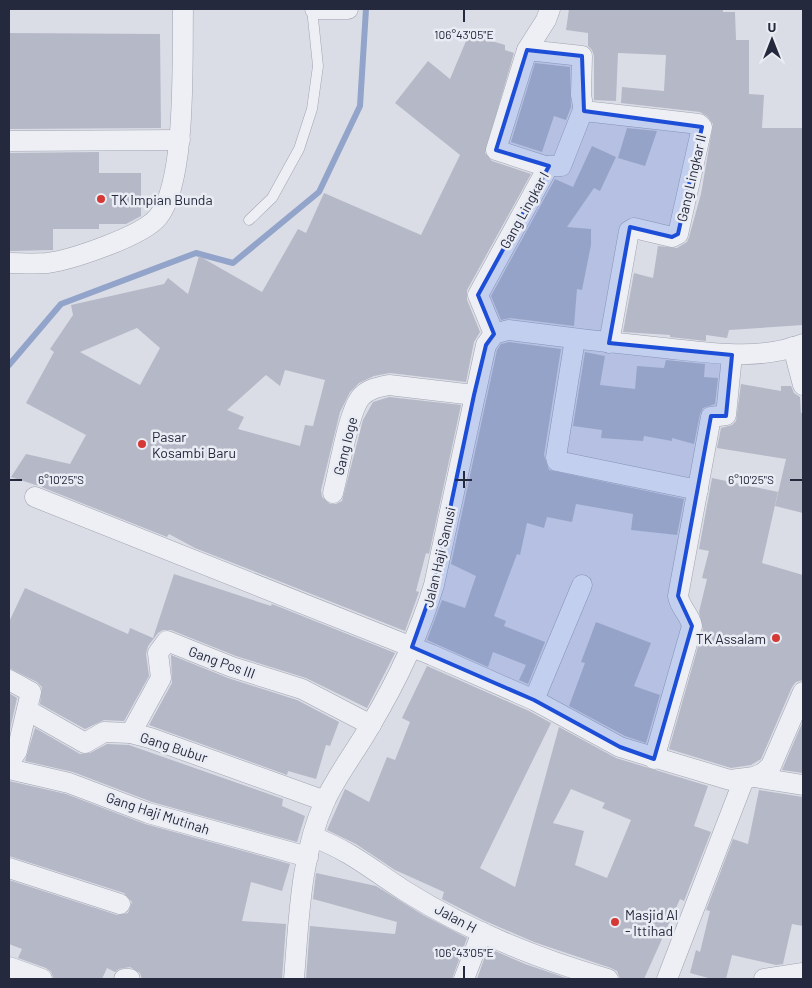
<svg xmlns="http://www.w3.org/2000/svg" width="812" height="988" font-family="Barlow,sans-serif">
<rect width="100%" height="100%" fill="#dbdde6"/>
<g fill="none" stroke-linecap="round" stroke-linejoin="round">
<!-- stream -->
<path stroke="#92a4c9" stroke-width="6" d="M 9,365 L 61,304 L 196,253 L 233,263 L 319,192 L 360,106 L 366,9"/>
</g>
<!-- building -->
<g fill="#b5b8c6" fill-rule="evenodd">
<path d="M 569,9 L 723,9 L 723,12 L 735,12 L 736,40 L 749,40 L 749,94 L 764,95 L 762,128 L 803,128 L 803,325 L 729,330 L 727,338 L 706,335 L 706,341 L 670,337 L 670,335 L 623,332 L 634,273 L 653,278 L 658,246 L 677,248 L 687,242 L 689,237 L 701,194 L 713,124 L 707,116 L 700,112 L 621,103 L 622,87 L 664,91 L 666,55 L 618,53 L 616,101 L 594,100 L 594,56 L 592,50 L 588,46 L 588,33 L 566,30 Z"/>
<path d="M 9,33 L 160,34 L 161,128 L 9,129 Z"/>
<path d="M 469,34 L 505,45 L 505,50 L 514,53 L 485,153 L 492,161 L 531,174 L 467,290 L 467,300 L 480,332 L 474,342 L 466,382 L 390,373 L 374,376 L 359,383 L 350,392 L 340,412 L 321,490 L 322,497 L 330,504 L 336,504 L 342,501 L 363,420 L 373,402 L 389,397 L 461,405 L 429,554 L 426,553 L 416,591 L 419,592 L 405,631 L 195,548 L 169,534 L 167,537 L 39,486 L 11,477 L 26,454 L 70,464 L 86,435 L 26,403 L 54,352 L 50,349 L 73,315 L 71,305 L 164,284 L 168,278 L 188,294 L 199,256 L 262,292 L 298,229 L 306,233 L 324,193 L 421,235 L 460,155 L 395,103 L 428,61 L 450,79 ZM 137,328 L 160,348 L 140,385 L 80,352 ZM 285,370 L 325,380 L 313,426 L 305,425 L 300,446 L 238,429 L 244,417 L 227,410 L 266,375 L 280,386 Z"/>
<path d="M 535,63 L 570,67 L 571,107 L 566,120 L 554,116 L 542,152 L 511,142 Z"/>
<path d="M 627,128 L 657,131 L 645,166 L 618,158 Z"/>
<path d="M 592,146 L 616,157 L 600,191 L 594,188 L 567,227 L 591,229 L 591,245 L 582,290 L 577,289 L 574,326 L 510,318 L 501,320 L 491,296 L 555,179 L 573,187 Z"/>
<path d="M 99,152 L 99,173 L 141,173 L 141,216 L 126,224 L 99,224 L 99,229 L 53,229 L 53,250 L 9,251 L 9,153 Z"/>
<path d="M 509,342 L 561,349 L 544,455 L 549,470 L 684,499 L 677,535 L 631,530 L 633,514 L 576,504 L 572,522 L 547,517 L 544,528 L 527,523 L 520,555 L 517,554 L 494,616 L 506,621 L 504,626 L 545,642 L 528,684 L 519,680 L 526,665 L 493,652 L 488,667 L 427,640 L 442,600 L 465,608 L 476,576 L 451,564 L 497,350 L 501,344 Z"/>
<path d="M 585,352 L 605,356 L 600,385 L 635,389 L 637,366 L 664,368 L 666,360 L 705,364 L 704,377 L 718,378 L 715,404 L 703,408 L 700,414 L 694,444 L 672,438 L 672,441 L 644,436 L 643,441 L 601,438 L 602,430 L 573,426 Z"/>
<path d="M 741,384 L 781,391 L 781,386 L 791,386 L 794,393 L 800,397 L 801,413 L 803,413 L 803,513 L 775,506 L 786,459 L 717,448 L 721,428 L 732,425 L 736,421 Z"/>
<path d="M 712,478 L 778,492 L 762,563 L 803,575 L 803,680 L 796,682 L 792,687 L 761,759 L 751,765 L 731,768 L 669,749 L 703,629 L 699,612 L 707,579 L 702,578 L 709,551 L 699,549 Z"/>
<path d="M 174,574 L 271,606 L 272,604 L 395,653 L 367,708 L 306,678 L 236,656 L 171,630 L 163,630 L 158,633 L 148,646 L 146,654 L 149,676 L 124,721 L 104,720 L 85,729 L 40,704 L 42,687 L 37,682 L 9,668 L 9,622 L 25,588 L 128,634 L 130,628 L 153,638 Z"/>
<path d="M 596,622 L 651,643 L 634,686 L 660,695 L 646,743 L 625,736 L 569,706 L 585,663 L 581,662 Z"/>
<path d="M 171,655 L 228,678 L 297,700 L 339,722 L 330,746 L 326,745 L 316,779 L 288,771 L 287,775 L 149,725 L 172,683 Z"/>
<path d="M 427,666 L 529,711 L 551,723 L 480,868 L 515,887 L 559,727 L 616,758 L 708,786 L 694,826 L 711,832 L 684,901 L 680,899 L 644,979 L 620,979 L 617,971 L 611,968 L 534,942 L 483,920 L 442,899 L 444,892 L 395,870 L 356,844 L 327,830 L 345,789 L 369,802 L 387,757 L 395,760 L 410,722 L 402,718 ZM 571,789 L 605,803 L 602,808 L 631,820 L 607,878 L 575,865 L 584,831 L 553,823 Z"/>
<path d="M 9,693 L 17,698 L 9,734 Z"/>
<path d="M 803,721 L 803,773 L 782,770 Z"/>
<path d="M 35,728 L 80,754 L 90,753 L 107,744 L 129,745 L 283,799 L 282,806 L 305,816 L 297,842 L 152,802 L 73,772 L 25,761 Z"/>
<path d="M 9,781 L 66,794 L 145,824 L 290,864 L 282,891 L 251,882 L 242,921 L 286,924 L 282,979 L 142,979 L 140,973 L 130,967 L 119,969 L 115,972 L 107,968 L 102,979 L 54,979 L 51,972 L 46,968 L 18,958 L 22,949 L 9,944 L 9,880 L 117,915 L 128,913 L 132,902 L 124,893 L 9,856 Z"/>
<path d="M 759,790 L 803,797 L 803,926 L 792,924 L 783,964 L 776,965 L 732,955 L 726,979 L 712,979 L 690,973 L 696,950 L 700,952 L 710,911 L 706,910 L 733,839 L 748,844 Z"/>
<path d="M 316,873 L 376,886 L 423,915 L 467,938 L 452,979 L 306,979 L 310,926 L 395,934 L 397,922 L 313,899 Z"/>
<path d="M 488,948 L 525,964 L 569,979 L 477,979 Z"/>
</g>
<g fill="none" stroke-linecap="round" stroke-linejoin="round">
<defs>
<path id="lane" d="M 249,220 L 272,198 L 299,149 L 312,109 L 318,66 L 312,9"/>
<g id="street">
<path d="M 315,9 L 348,9"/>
<path d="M 527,50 L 582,56 L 581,95 L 584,111 L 699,124 L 702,127 L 678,234 L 672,237 L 634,228 L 629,231 L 609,343"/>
<path d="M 9,141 L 180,140"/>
<path d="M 548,166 L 561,166 L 583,110"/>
<path d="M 9,263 C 21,263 34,264 47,263 C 71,260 143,236 158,217 C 187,182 182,57 183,9"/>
<path d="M 494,334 L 478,295 L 548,167 L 496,150 L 527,50 L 546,20 L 550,9"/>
<path d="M 575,339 L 556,457 L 557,461 L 698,490"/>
<path d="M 793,347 L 803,385"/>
<path d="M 333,493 C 339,470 348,414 360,398 C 367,389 379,387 389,385 L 474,395"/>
<path d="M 35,497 L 432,655 L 534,700 L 620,747 L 730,780 L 754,777 L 763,773 L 771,766 L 803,692"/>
<path d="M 9,680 L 31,692 L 17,751 L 9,763"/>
<path d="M 534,700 L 582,585"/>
<path d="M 27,710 L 85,743 L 104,732 L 131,733 L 150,738 L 325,801"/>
<path d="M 131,733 L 161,678 L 158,653 L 167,641 L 232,667 L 302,689 L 371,725"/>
<path d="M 654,759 L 692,626 C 690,615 680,608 678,596 L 711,417 L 726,415 L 732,355"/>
<path d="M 9,769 L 69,783 L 148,813 L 308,857"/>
<path d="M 754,777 L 803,785"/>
<path d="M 313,837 C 351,851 372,870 405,891 C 467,930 538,959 608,979"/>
<path d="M 9,868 L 120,904"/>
<path d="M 9,967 L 42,979"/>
<path d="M 124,979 L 130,979"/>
<path d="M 294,979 C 299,920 300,856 325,801 C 337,775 356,751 370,726 C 397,681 419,635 434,585 L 486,345 L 494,334 L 508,330 C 560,337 612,343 664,348 C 711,353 758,361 803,344"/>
<path d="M 464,979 L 482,932"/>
<path d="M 667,979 L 744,779"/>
<path d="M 764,979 L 803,973"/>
</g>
</defs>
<!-- lane casing -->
<use href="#lane" stroke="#a0a3b0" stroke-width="11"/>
<!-- street casing -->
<use href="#street" stroke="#a0a3b0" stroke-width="21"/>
<!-- lane -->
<use href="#lane" stroke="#edeff4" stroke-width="10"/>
<!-- street -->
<use href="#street" stroke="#edeff4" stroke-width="20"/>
</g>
<!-- marked area -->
<path fill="#1d4ed8" fill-opacity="0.2" stroke="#1d4ed8" stroke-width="4" stroke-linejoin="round" d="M 527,50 L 582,56 L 584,111 L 702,127 L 678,234 L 672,237 L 630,227 L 609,343 L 732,355 L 726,416 L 711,416 L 678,596 L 692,626 L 654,759 L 620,747 L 534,700 L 412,647 L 434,585 L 474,395 L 486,345 L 494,334 L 478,295 L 549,166 L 496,150 Z"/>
<!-- ticks -->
<path fill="none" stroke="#24293d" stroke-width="2" d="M 464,10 L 464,22M 464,471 L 464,488M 10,480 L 22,480M 455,480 L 472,480M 790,480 L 802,480M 464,966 L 464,978"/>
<!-- markers -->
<g fill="#d53835" stroke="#eaecf4" stroke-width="2">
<circle cx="101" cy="199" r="5"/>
<circle cx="142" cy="444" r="5"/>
<circle cx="776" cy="638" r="5"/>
<circle cx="615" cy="922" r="5"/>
</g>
<g text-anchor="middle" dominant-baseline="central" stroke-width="5" stroke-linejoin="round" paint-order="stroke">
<!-- street labels -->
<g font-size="14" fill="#24293d" stroke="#eaecf4">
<text transform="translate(691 178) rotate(-77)">Gang Lingkar II</text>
<text transform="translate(524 210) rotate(-61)">Gang Lingkar I</text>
<text transform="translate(345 446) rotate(-76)">Gang Ioge</text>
<text transform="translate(439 557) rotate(-77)">Jalan Haji Sanusi</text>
<text transform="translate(222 662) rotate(20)">Gang Pos III</text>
<text transform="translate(174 747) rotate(18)">Gang Bubur</text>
<text transform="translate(158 813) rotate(18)">Gang Haji Mutinah</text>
<text transform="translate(456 918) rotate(28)">Jalan H</text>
</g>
<!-- poi labels -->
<g font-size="14" fill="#24293d" stroke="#eaecf4" text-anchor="start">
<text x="111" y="199">TK Impian Bunda</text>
<text x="152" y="436">Pasar<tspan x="152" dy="16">Kosambi Baru</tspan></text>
<text x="766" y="638" text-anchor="end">TK Assalam</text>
<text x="625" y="914">Masjid Al<tspan x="625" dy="16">- Ittihad</tspan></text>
</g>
</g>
<g font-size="12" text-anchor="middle" fill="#24293d" stroke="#eaecf4" stroke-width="5" stroke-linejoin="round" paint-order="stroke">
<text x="464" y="39">106°43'05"E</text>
<text x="61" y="484">6°10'25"S</text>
<text x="751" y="484">6°10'25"S</text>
<text x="464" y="957">106°43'05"E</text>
</g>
<!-- border -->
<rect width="812" height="988" fill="none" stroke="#24293d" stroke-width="20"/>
<!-- north arrow -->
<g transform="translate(772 40)" stroke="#eaecf4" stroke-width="4" paint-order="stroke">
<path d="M0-4L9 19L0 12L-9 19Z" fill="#24293d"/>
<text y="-8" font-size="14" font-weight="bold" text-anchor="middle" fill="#24293d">U</text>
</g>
</svg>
